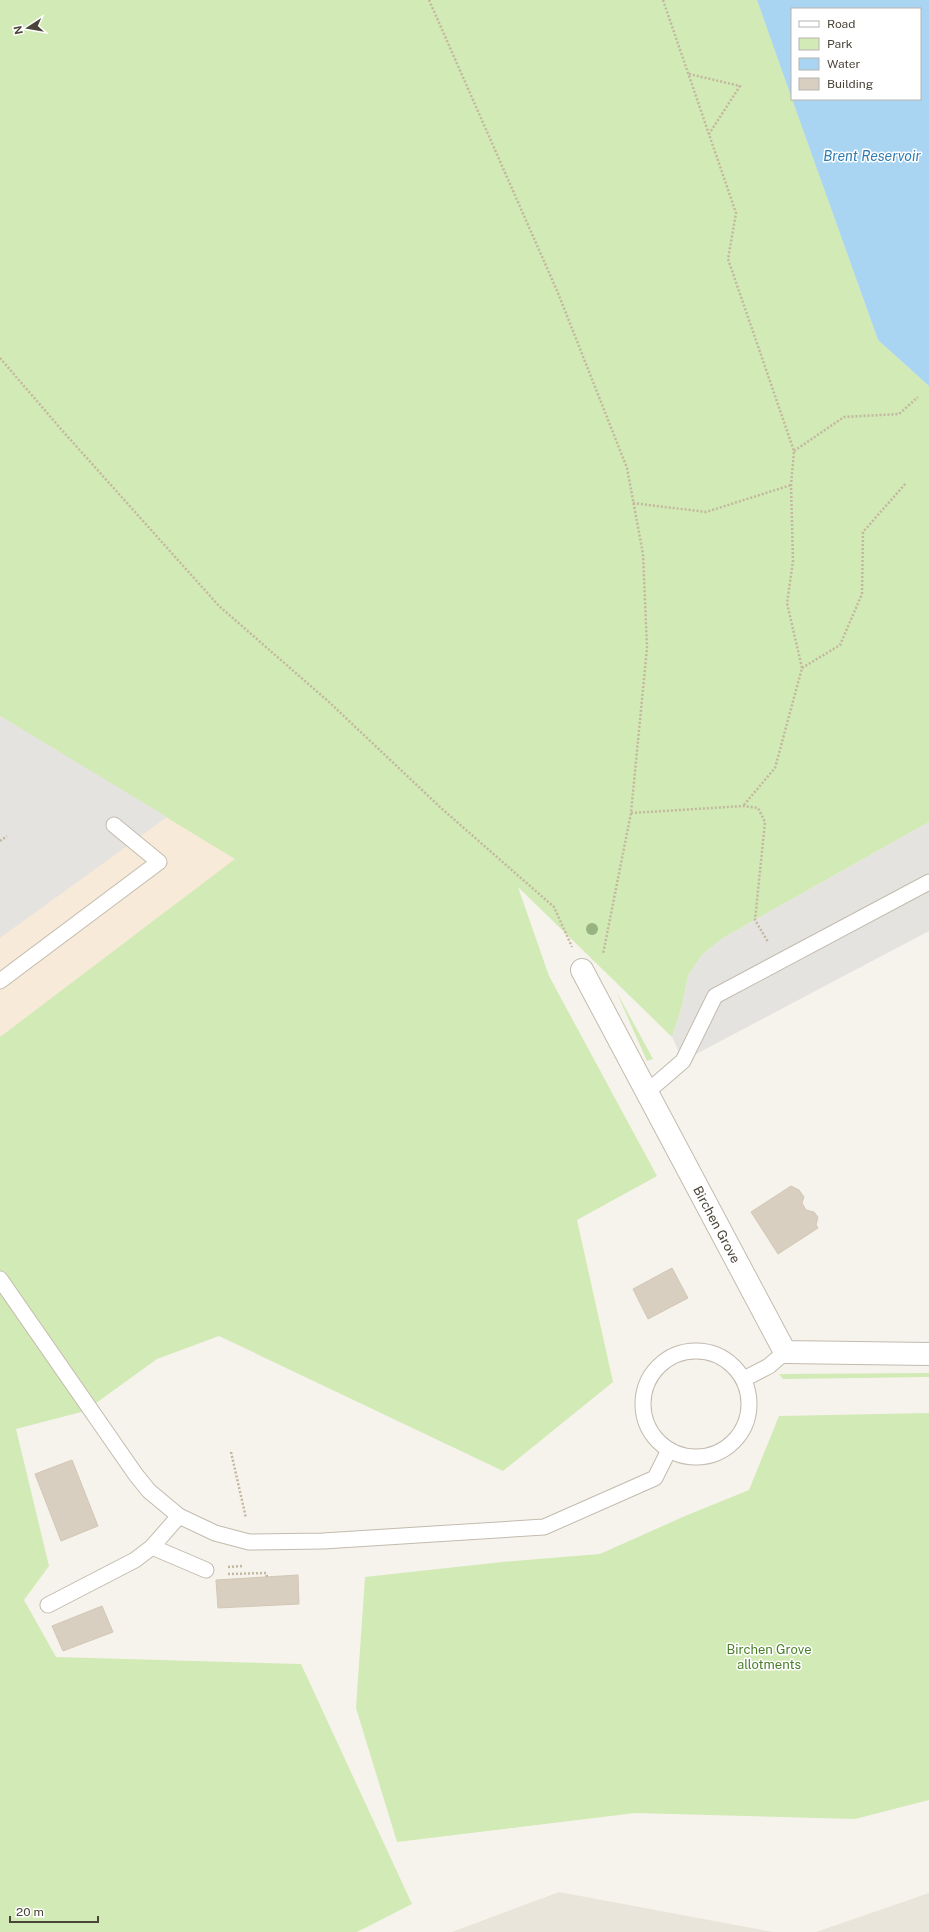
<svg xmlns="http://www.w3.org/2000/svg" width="929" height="1932" font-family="'Public Sans',sans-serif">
<rect width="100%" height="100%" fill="#f6f3ec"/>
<!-- residential -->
<g fill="#eae5da">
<path d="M 559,1892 L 773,1932 L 452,1932 Z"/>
<path d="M 929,1893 L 929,1932 L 816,1932 Z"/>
</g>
<!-- commercial -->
<path fill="#f7ead8" d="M 0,598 L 236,859 L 0,1037 Z"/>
<!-- green -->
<g fill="#d2eab5">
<path d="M 0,0 L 757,0 L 878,340 L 929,386 L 929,822 L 723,938 L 702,955 L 688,976 L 682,1007 L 672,1037 L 518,887 L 549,976 L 657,1176 L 577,1220 L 613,1382 L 503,1471 L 219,1336 L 157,1359 L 85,1411 L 16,1429 L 49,1566 L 24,1600 L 56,1657 L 301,1664 L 412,1904 L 357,1932 L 0,1932 L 0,1037 L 235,859 L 0,716 Z"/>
<path d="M 616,991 L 653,1059 L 647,1061 Z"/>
<path d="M 929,1373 L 929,1377 L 783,1379 L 779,1374 Z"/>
<path d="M 929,1413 L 929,1800 L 855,1819 L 635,1813 L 397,1842 L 356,1708 L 365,1577 L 502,1562 L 600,1554 L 685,1516 L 749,1490 L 779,1416 Z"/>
</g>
<!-- parking -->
<g fill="#e5e3e0">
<path d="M 0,716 L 167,817 L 0,938 Z"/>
<path d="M 929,822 L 929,931 L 683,1061 L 672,1037 L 682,1007 L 688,976 L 702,955 L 723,938 Z"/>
</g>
<!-- water -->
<path fill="#a9d4f2" d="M 757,0 L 929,0 L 929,386 L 878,340 L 792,99 L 920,99 L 920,9 L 792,9 L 792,99 Z"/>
<!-- building -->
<g fill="#d8cfc1" stroke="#d3c7b4">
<path d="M 791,1186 L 799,1190 L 804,1197 L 802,1203 L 806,1210 L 814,1212 L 818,1217 L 816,1225 L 818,1228 L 778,1254 L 751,1212 Z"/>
<path d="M 672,1268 L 688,1298 L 648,1319 L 633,1289 Z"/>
<path d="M 72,1460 L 98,1526 L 61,1541 L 35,1474 Z"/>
<path d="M 298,1575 L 299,1604 L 218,1608 L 216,1580 Z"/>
<path d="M 102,1606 L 113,1632 L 63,1651 L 52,1626 Z"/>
</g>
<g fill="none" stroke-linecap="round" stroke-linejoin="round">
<defs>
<g id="lane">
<path d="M 0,981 L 159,862 L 114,825"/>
<path d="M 647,1092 L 683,1061 L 715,996 L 929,882"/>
<path d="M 0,1279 L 136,1475 L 149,1491 L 179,1516 L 215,1533 L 249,1542 L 323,1541 L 544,1527 L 655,1478 L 669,1450"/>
<circle cx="696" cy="1404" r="53"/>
<path d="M 744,1379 L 769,1366 L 785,1352"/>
<path d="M 152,1547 L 206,1570"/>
<path d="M 48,1605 L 135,1560 L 152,1547 L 179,1516"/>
</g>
<g id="street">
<path id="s1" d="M 582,970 L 785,1352 L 929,1354"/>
</g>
</defs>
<!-- lane casing -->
<use href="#lane" stroke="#c2bbae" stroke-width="17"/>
<!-- street casing -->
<use href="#street" stroke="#c2bbae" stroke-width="24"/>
<!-- path -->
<g stroke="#c4b79f" stroke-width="2.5" stroke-dasharray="2 2" stroke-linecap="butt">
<path d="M 429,0 L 558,293 L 627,468 L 643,554 L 647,648 L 631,813 L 603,954"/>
<path d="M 663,0 L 736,213 L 728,259 L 794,451 L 791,485 L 793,561 L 787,603 L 802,668 L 775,768 L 743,806"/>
<path d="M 689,74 L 740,86 L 709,134"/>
<path d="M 0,358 L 60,428 L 219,606 L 329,702 L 441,808 L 554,907 L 572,947"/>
<path d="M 794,451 L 844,417 L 899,414 L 918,397"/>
<path d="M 633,503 L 706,512 L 791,485"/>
<path d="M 802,668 L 840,645 L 862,594 L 863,532 L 906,483"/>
<path d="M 631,813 L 743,806 L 758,808 L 765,822 L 755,920 L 768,942"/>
<path d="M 0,841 L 7,836"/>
<path d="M 231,1452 L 246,1518"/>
<path d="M 228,1567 L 243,1566"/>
<path d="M 228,1574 L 266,1573 L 267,1577"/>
</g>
<!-- lane -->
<use href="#lane" stroke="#fff" stroke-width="15"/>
<!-- street -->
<use href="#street" stroke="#fff" stroke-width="22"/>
</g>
<!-- trees -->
<circle fill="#97b381" cx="592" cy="929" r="6"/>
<g text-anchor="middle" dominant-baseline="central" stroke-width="3" stroke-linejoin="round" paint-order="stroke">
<!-- street labels -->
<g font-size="13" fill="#4b4439" stroke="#fff">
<text stroke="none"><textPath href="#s1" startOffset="288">Birchen Grove</textPath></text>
</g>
<!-- park labels -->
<g font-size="13" fill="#4a7f2a" stroke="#fff">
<text x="769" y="1649">Birchen Grove<tspan x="769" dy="15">allotments</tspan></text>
</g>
<!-- water labels -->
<g font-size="14" font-style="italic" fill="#2e7ab2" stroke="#fff">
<text x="872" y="156">Brent Reservoir</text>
</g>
</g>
<!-- legend -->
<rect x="791" y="8" width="130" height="92" fill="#ffffff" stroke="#b7b4b0"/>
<rect x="799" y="21" width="20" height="6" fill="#ffffff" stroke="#b7b4b0"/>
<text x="827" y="28" font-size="12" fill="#4b4439">Road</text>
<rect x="799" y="38" width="20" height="12" fill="#d2eab5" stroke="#b7b4b0"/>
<text x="827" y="48" font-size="12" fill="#4b4439">Park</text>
<rect x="799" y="58" width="20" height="12" fill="#a9d4f2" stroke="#b7b4b0"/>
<text x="827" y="68" font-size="12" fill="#4b4439">Water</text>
<rect x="799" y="78" width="20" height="12" fill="#d8cfc1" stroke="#b7b4b0"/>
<text x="827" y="88" font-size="12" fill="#4b4439">Building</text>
<!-- north arrow -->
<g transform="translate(28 28) rotate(258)" stroke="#ffffff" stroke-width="3" paint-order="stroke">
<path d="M0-3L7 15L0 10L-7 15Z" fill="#4b4439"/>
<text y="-6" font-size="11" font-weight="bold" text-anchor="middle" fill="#4b4439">N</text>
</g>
<!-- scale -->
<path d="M10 1916v6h88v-6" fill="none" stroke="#4b4439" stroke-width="2"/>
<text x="16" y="1916" font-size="12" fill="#4b4439" stroke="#ffffff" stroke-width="3" paint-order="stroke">20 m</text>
</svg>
